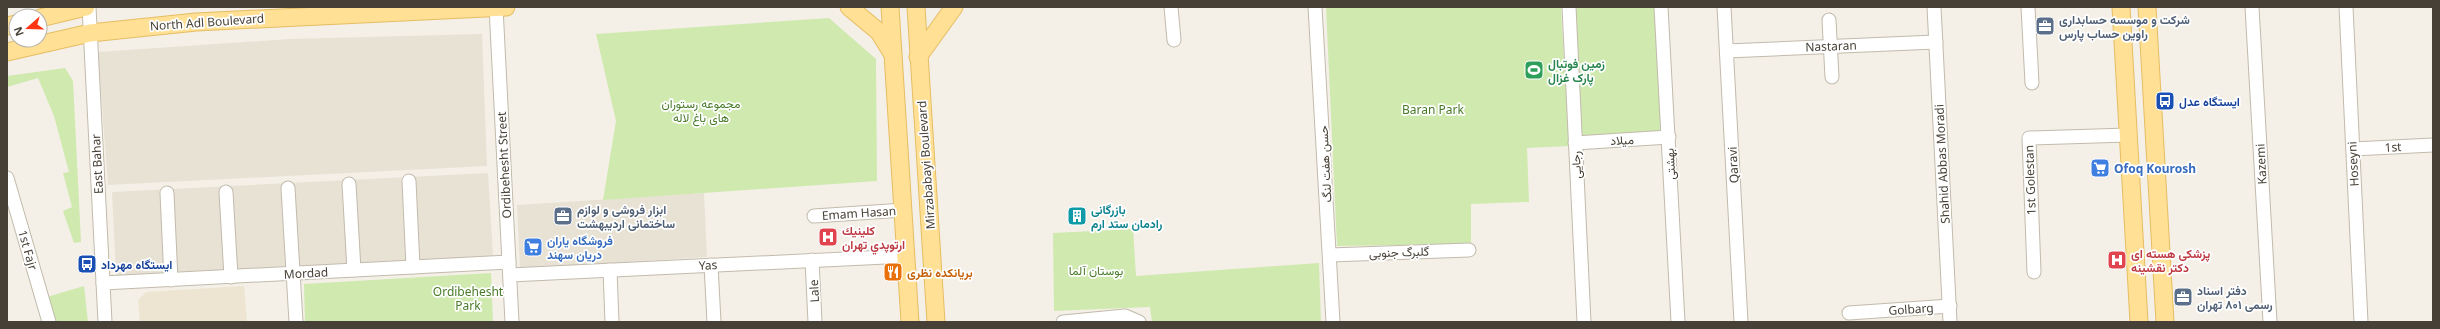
<svg xmlns="http://www.w3.org/2000/svg" width="2440" height="329" font-family="'Noto Sans',Vazirmatn,sans-serif">
<rect width="100%" height="100%" fill="#f4f0e7"/>
<!-- residential -->
<g fill="#e8e2d5">
<path d="M 482,34 L 487,166 L 108,185 L 98,52 L 289,39 Z"/>
<path d="M 488,173 L 493,256 L 116,275 L 112,192 Z"/>
<path d="M 704,193 L 707,257 L 520,269 L 517,205 Z"/>
</g>
<!-- education -->
<path fill="#ede5d1" d="M 244,286 L 247,322 L 140,322 L 138,300 L 146,292 Z"/>
<!-- green -->
<g fill="#cfe9af">
<path d="M 1326,7 L 1561,7 L 1569,146 L 1527,148 L 1529,202 L 1471,204 L 1471,244 L 1337,246 Z"/>
<path d="M 1574,7 L 1655,7 L 1664,134 L 1580,138 Z"/>
<path d="M 829,18 L 876,59 L 877,181 L 603,200 L 616,121 L 596,34 Z"/>
<path d="M 65,68 L 73,81 L 81,242 L 74,243 L 63,211 L 72,207 L 63,173 L 69,172 L 54,116 L 38,78 L 7,87 L 7,76 Z"/>
<path d="M 1133,229 L 1136,276 L 1319,263 L 1321,322 L 1152,322 L 1150,307 L 1054,311 L 1053,233 Z"/>
<path d="M 491,273 L 493,322 L 305,322 L 304,284 Z"/>
<path d="M 84,286 L 88,322 L 54,322 L 47,297 Z"/>
</g>
<g fill="none" stroke-linecap="round" stroke-linejoin="round">
<defs>
<g id="minor">
<path d="M 89,7 L 105,322"/>
<path d="M 496,7 L 512,322"/>
<path d="M 1171,7 L 1174,40"/>
<path d="M 1315,7 L 1333,322"/>
<path d="M 1569,7 L 1584,322"/>
<path d="M 1661,7 L 1678,322"/>
<path d="M 1724,7 L 1741,322"/>
<path d="M 1934,7 L 1950,322"/>
<path d="M 2028,7 L 2032,83"/>
<path d="M 2252,7 L 2270,322"/>
<path d="M 2346,7 L 2361,322"/>
<path d="M 1829,20 L 1832,77"/>
<path d="M 1727,51 L 1936,42"/>
<path d="M 1575,143 L 1669,137"/>
<path d="M 2353,149 L 2433,145"/>
<path d="M 7,178 L 49,322"/>
<path d="M 409,181 L 413,267"/>
<path d="M 349,184 L 354,270"/>
<path d="M 288,188 L 296,322"/>
<path d="M 226,192 L 231,277"/>
<path d="M 167,193 L 171,280"/>
<path d="M 814,216 L 904,210"/>
<path d="M 1330,255 L 1469,250"/>
<path d="M 812,260 L 815,322"/>
<path d="M 711,265 L 714,322"/>
<path d="M 610,270 L 612,322"/>
<path d="M 2034,272 L 2029,138 L 2128,135"/>
<path d="M 510,275 L 907,256"/>
<path d="M 103,283 L 509,262"/>
<path d="M 1849,313 L 1950,306"/>
<path d="M 1063,322 L 1125,316 L 1139,322"/>
</g>
<g id="major">
<path d="M 849,7 L 879,32 L 892,53"/>
<path d="M 890,7 L 910,322"/>
<path d="M 916,7 L 936,322"/>
<path d="M 2121,7 L 2139,322"/>
<path d="M 2147,7 L 2165,322"/>
<path d="M 40,18 L 86,7"/>
<path d="M 7,26 L 16,24"/>
<path d="M 7,52 L 90,33 L 196,22 L 506,7"/>
<path d="M 918,57 L 954,7"/>
</g>
</defs>
<!-- minor casing -->
<use href="#minor" stroke="#c2bbac" stroke-width="15"/>
<!-- major casing -->
<use href="#major" stroke="#e6bd63" stroke-width="19"/>
<!-- minor -->
<use href="#minor" stroke="#fff" stroke-width="13"/>
<!-- major -->
<use href="#major" stroke="#ffe095" stroke-width="17"/>
</g>
<!-- icons -->
<defs>
<symbol id="office-square" viewBox="-11 -11 22 22"><rect x="-9" y="-9" width="18" height="18" rx="4" fill="#5c6f8a" stroke="#fff"/><path d="M-6-3h4V-5.5h4V-3h4V5H-6ZM-1-4.5V-3h2v-1.5ZM-6 0V1H6V0Z" fill="#fff"/></symbol>
<symbol id="stadium-square" viewBox="-11 -11 22 22"><rect x="-9" y="-9" width="18" height="18" rx="4" fill="#2e9e5b" stroke="#fff"/><path d="M0-5a6.5 5 0 1 0 0 10a6.5 5 0 1 0 0-10ZM-3.5-1.8h7v3.6h-7Z" fill="#fff"/></symbol>
<symbol id="bus-square" viewBox="-11 -11 22 22"><rect x="-9" y="-9" width="18" height="18" rx="4" fill="#1a4fb4" stroke="#fff"/><path d="M-5-6H5V4H4V6H2V4H-2V6H-4V4H-5ZM-3.5-4V0h7V-4ZM-3.5 1.2v1.5H-2V1.2ZM2 1.2v1.5H3.5V1.2Z" fill="#fff"/></symbol>
<symbol id="supermarket-square" viewBox="-11 -11 22 22"><rect x="-9" y="-9" width="18" height="18" rx="4" fill="#3f7fe0" stroke="#fff"/><path d="M-6-5.5h2.5l.6 2H6L4.5 2H-2.5L-4.4-4H-6ZM-1.5 3.2a1.3 1.3 0 1 0 .1 0ZM3 3.2a1.3 1.3 0 1 0 .1 0Z" fill="#fff"/></symbol>
<symbol id="building-square" viewBox="-11 -11 22 22"><rect x="-9" y="-9" width="18" height="18" rx="4" fill="#0f9aa8" stroke="#fff"/><path d="M-4-6H4V6H1V3H-1V6H-4ZM-2.5-4.3h1.7v1.8h-1.7ZM.8-4.3h1.7v1.8H.8ZM-2.5-1h1.7V.8h-1.7ZM.8-1h1.7V.8H.8Z" fill="#fff"/></symbol>
<symbol id="hospital-square" viewBox="-11 -11 22 22"><rect x="-9" y="-9" width="18" height="18" rx="4" fill="#e0444e" stroke="#fff"/><path d="M-5-5h3v3.5h4V-5h3V5h-3V1.5h-4V5h-3Z" fill="#fff"/></symbol>
<symbol id="restaurant-square" viewBox="-11 -11 22 22"><rect x="-9" y="-9" width="18" height="18" rx="4" fill="#e8710a" stroke="#fff"/><path d="M-5-6h1v4h1v-4h1v4h1v-4h1v5L-1.5 .5V6h-2V.5L-5-1ZM5-6V6H3V1.5H1.5Q1.5-4 5-6Z" fill="#fff"/></symbol>
</defs>
<g fill-rule="evenodd">
<use href="#office-square" x="2034" y="15" width="22" height="22"/>
<use href="#stadium-square" x="1523" y="59" width="22" height="22"/>
<use href="#bus-square" x="2154" y="90" width="22" height="22"/>
<use href="#supermarket-square" x="2089" y="157" width="22" height="22"/>
<use href="#office-square" x="552" y="205" width="22" height="22"/>
<use href="#building-square" x="1066" y="205" width="22" height="22"/>
<use href="#hospital-square" x="817" y="226" width="22" height="22"/>
<use href="#supermarket-square" x="522" y="236" width="22" height="22"/>
<use href="#hospital-square" x="2106" y="249" width="22" height="22"/>
<use href="#bus-square" x="76" y="253" width="22" height="22"/>
<use href="#restaurant-square" x="882" y="261" width="22" height="22"/>
<use href="#office-square" x="2172" y="286" width="22" height="22"/>
</g>
<g text-anchor="middle" dominant-baseline="central" stroke-width="3.5" stroke-linejoin="round" paint-order="stroke">
<!-- service labels -->
<g font-size="12" font-weight="bold" fill="#4e5e75" stroke="#fff" text-anchor="start">
<text x="2059" y="19">شرکت و موسسه حسابداری<tspan x="2059" dy="14">راوین حساب پارس</tspan></text>
<text x="577" y="209">ابزار فروشی و لوازم<tspan x="577" dy="14">ساختمانی اردیبهشت</tspan></text>
<text x="2197" y="290">دفتر اسناد<tspan x="2197" dy="14">رسمی ۸۰۱ تهران</tspan></text>
</g>
<!-- street labels -->
<g font-size="12" fill="#474036" stroke="#fff">
<text transform="translate(207 22) rotate(-4)">North Adl Boulevard</text>
<text transform="translate(1831 46) rotate(-2)">Nastaran</text>
<text transform="translate(1622 140) rotate(-3)">میلاد</text>
<text transform="translate(2393 147) rotate(-3)">1st</text>
<text transform="translate(97 164) rotate(-93)">East Bahar</text>
<text transform="translate(1325 164) rotate(-93)">حسن هفت لنگ</text>
<text transform="translate(1670 164) rotate(-93)">بهشتی</text>
<text transform="translate(1942 164) rotate(-93)">Shahid Abbas Moradi</text>
<text transform="translate(2261 164) rotate(-93)">Kazemi</text>
<text transform="translate(2353 164) rotate(-93)">Hoseyni</text>
<text transform="translate(504 165) rotate(-93)">Ordibehesht Street</text>
<text transform="translate(926 165) rotate(-94)">Mirzababayi Boulevard</text>
<text transform="translate(1576 165) rotate(-93)">رجایی</text>
<text transform="translate(1733 165) rotate(-93)">Qaravi</text>
<text transform="translate(2030 180) rotate(-92)">1st Golestan</text>
<text transform="translate(859 213) rotate(-4)">Emam Hasan</text>
<text transform="translate(28 250) rotate(74)">1st Fajr</text>
<text transform="translate(1399 252) rotate(-2)">گلبرگ جنوبی</text>
<text transform="translate(708 265) rotate(-3)">Yas</text>
<text transform="translate(306 273) rotate(-3)">Mordad</text>
<text transform="translate(814 291) rotate(-93)">Lale</text>
<text transform="translate(1911 309) rotate(-4)">Golbarg</text>
</g>
<!-- leisure labels -->
<g font-size="12" font-weight="bold" fill="#27864d" stroke="#fff" text-anchor="start">
<text x="1548" y="63">زمین فوتبال<tspan x="1548" dy="14">پارک غزال</tspan></text>
</g>
<!-- transit labels -->
<g font-size="12" font-weight="bold" fill="#164399" stroke="#fff" text-anchor="start">
<text x="2179" y="101">ایستگاه عدل</text>
<text x="101" y="264">ایستگاه مهرداد</text>
</g>
<!-- park labels -->
<g font-size="12" fill="#487a28" stroke="#fff">
<text x="701" y="103">مجموعه رستوران<tspan x="701" dy="14">های باغ لاله</tspan></text>
<text x="1433" y="109">Baran Park</text>
<text x="1096" y="270">بوستان آلما</text>
<text x="468" y="291">Ordibehesht<tspan x="468" dy="14">Park</tspan></text>
</g>
<!-- shop labels -->
<g font-size="12" font-weight="bold" fill="#366cbe" stroke="#fff" text-anchor="start">
<text x="2114" y="168">Ofoq Kourosh</text>
<text x="547" y="240">فروشگاه یاران<tspan x="547" dy="14">دریان سهند</tspan></text>
</g>
<!-- culture labels -->
<g font-size="12" font-weight="bold" fill="#0d838f" stroke="#fff" text-anchor="start">
<text x="1091" y="209">بازرگانی<tspan x="1091" dy="14">رادمان ستد ارم</tspan></text>
</g>
<!-- health labels -->
<g font-size="12" font-weight="bold" fill="#be3a42" stroke="#fff" text-anchor="start">
<text x="842" y="230">كلينيك<tspan x="842" dy="14">ارتوپدي تهران</tspan></text>
<text x="2131" y="253">پزشکی هسته ای<tspan x="2131" dy="14">دکتر نقشینه</tspan></text>
</g>
<!-- food labels -->
<g font-size="12" font-weight="bold" fill="#c56008" stroke="#fff" text-anchor="start">
<text x="907" y="272">بریانکده نظری</text>
</g>
</g>
<!-- border -->
<rect width="2440" height="329" fill="none" stroke="#474036" stroke-width="16"/>
<!-- north arrow -->
<g transform="translate(28 28) rotate(250)"><circle r="19" fill="#ffffff" stroke="#b5b3af"/>
<path d="M0-3L7 15L0 10L-7 15Z" fill="#fd3514"/>
<text y="-6" font-size="11" font-weight="bold" text-anchor="middle" fill="#474036">N</text>
</g>
</svg>
